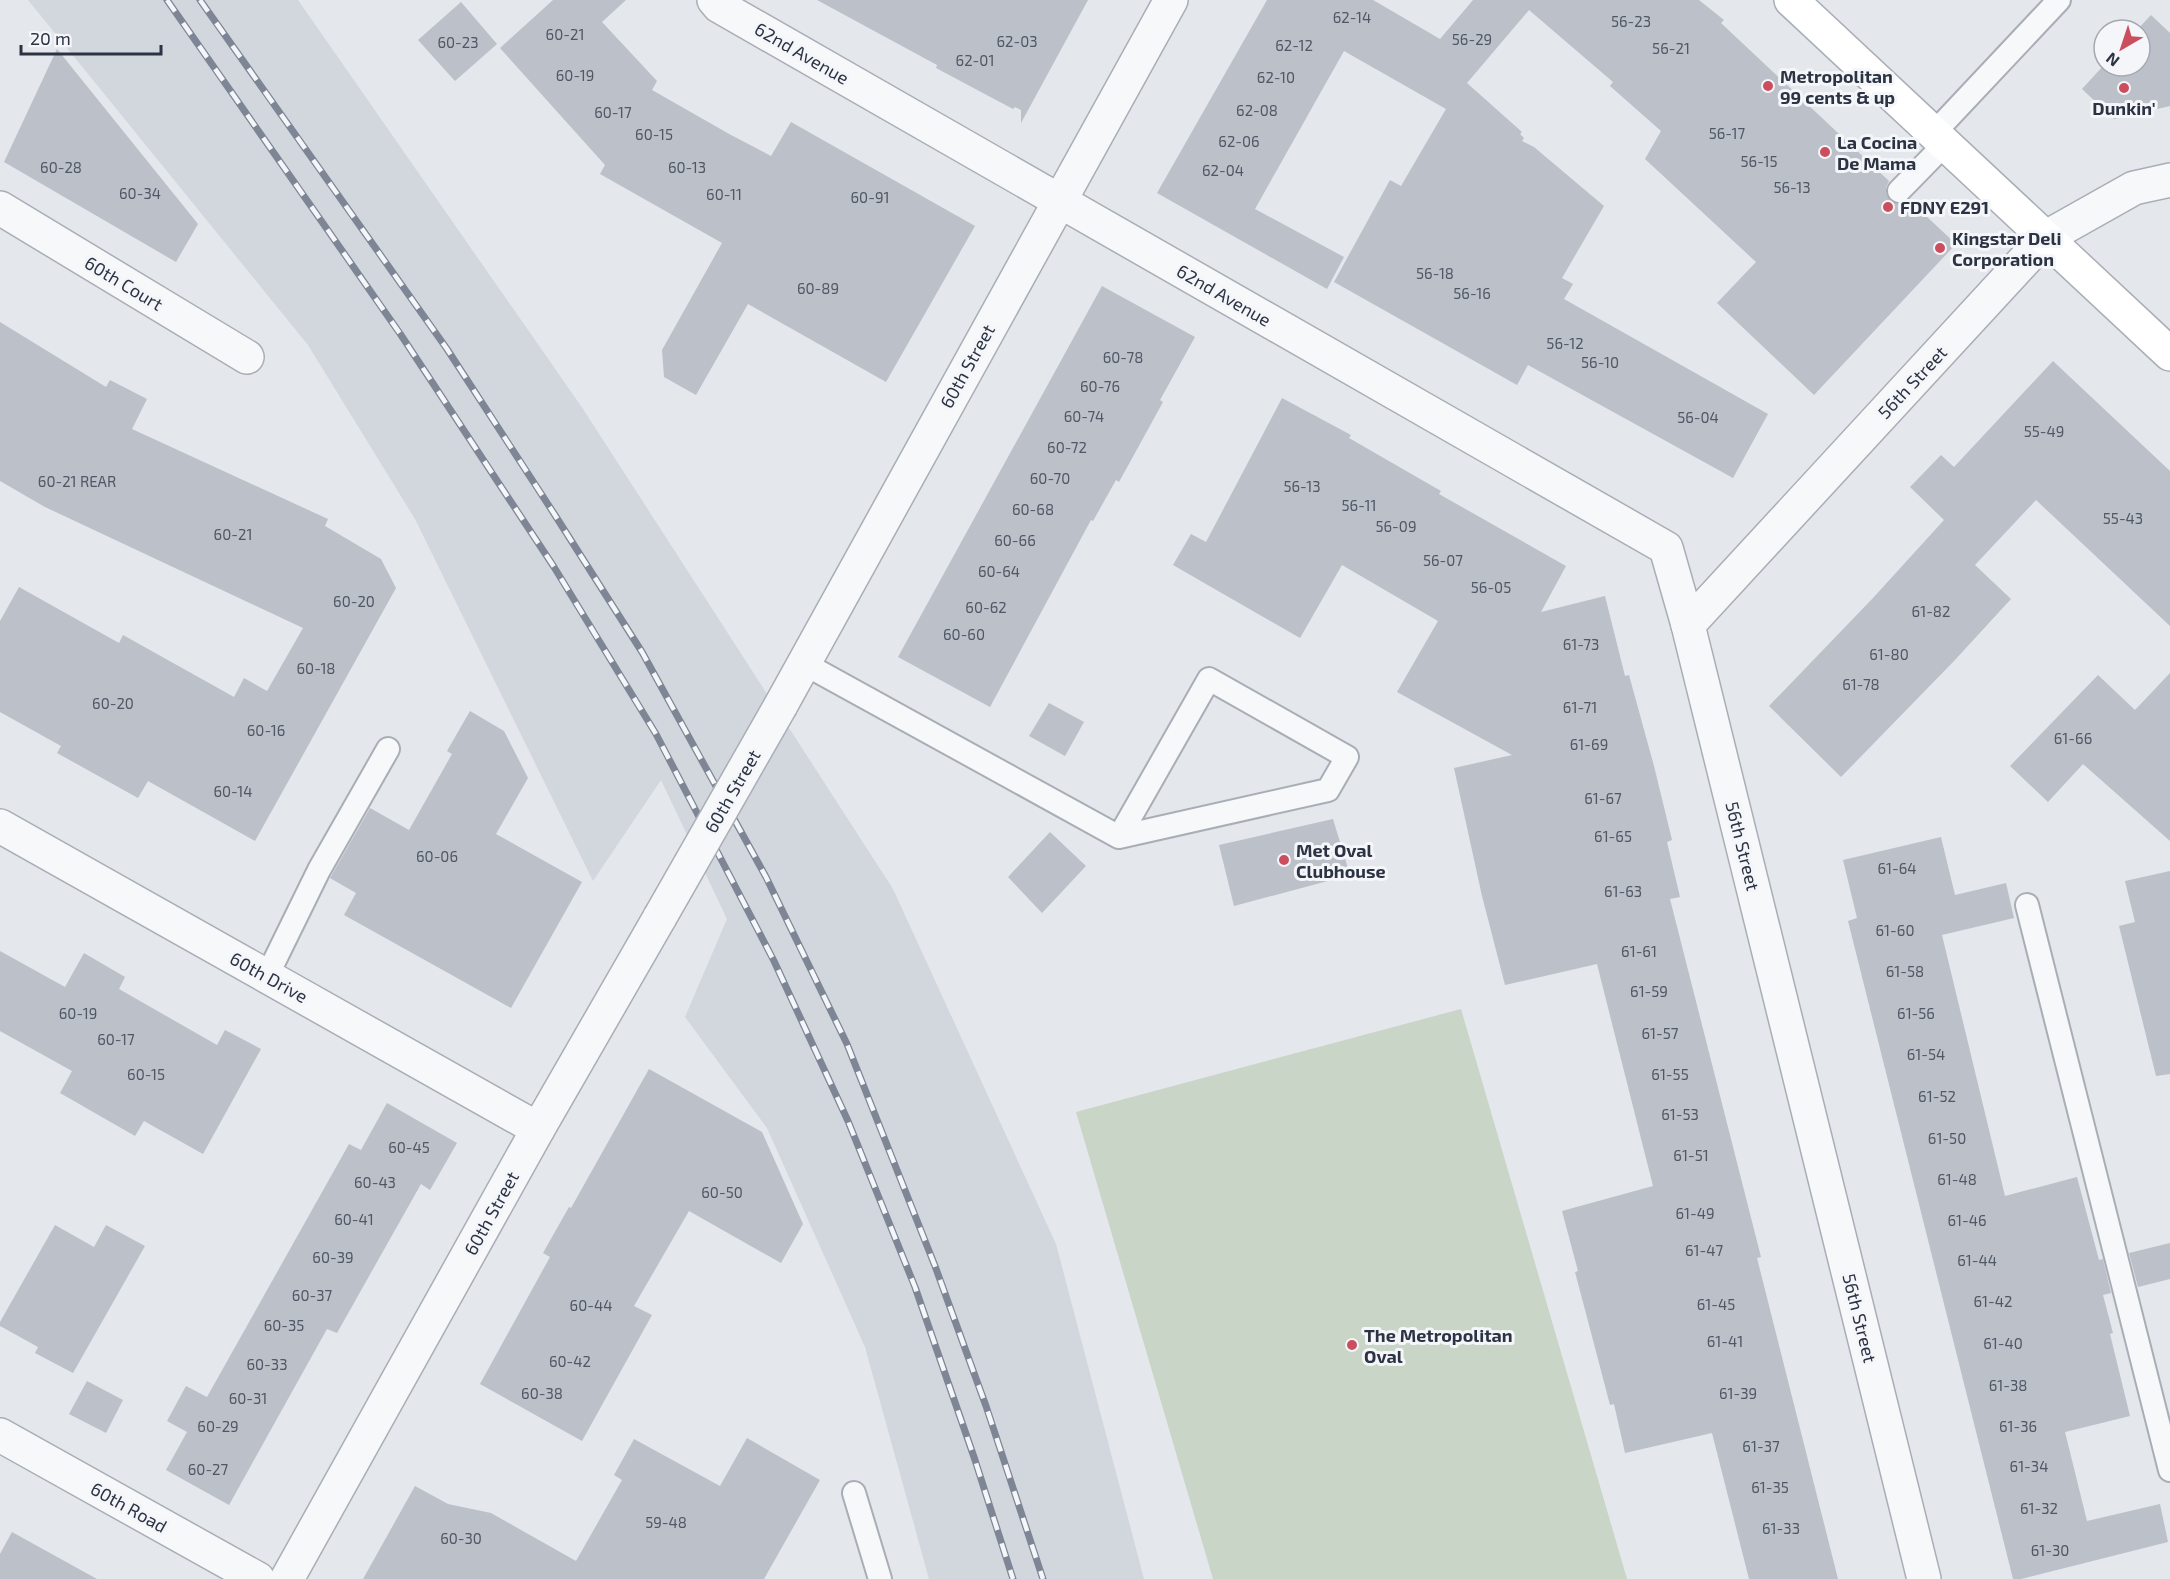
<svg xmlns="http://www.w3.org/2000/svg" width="2170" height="1579" font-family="'Exo 2',sans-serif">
<rect width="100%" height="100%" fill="#e4e7ec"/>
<!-- built -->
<path fill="#d2d6dd" d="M 28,0 L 298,0 L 583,409 L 893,889 L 1056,1244 L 1144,1579 L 929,1579 L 865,1347 L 767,1128 L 685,1017 L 727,919 L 661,780 L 593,881 L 415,519 L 308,345 Z"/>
<!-- green -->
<path fill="#c9d5c6" d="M 1461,1009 L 1627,1579 L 1213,1579 L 1076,1112 Z"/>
<!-- building -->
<g fill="#bbc0c9">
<path d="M 553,0 L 626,0 L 602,22 L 657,81 L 652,90 L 731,135 L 771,156 L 791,122 L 975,226 L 886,382 L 748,304 L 696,395 L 664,377 L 662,350 L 722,243 L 600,174 L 605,165 L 500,48 Z"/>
<path d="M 817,0 L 1088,0 L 1021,123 L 1021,110 L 1015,107 L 1013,109 L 936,68 L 937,65 Z"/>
<path d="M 1267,0 L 1373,0 L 1440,39 L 1473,0 L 1699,0 L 1724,20 L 1721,23 L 1889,181 L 1886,187 L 1886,194 L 1890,201 L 1902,204 L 1909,200 L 1956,244 L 1814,395 L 1717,303 L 1756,262 L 1645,159 L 1661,131 L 1610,86 L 1613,82 L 1529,10 L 1467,83 L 1522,132 L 1520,134 L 1524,138 L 1522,141 L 1534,147 L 1604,206 L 1562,278 L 1573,284 L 1564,299 L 1768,414 L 1733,478 L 1528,365 L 1517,385 L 1334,282 L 1390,180 L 1401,186 L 1446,109 L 1344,51 L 1255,209 L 1344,257 L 1327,289 L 1157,193 Z"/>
<path d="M 461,2 L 497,44 L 455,81 L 418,40 Z"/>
<path d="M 2151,15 L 2170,33 L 2170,106 L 2114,119 L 2082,89 L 2104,65 L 2140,66 L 2140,30 L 2137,30 Z"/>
<path d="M 57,49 L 198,224 L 176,262 L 4,162 Z"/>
<path d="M 1102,286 L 1195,337 L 1160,400 L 1163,402 L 1119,482 L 1116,480 L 1093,521 L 1091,520 L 990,707 L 898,657 Z"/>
<path d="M 0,322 L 106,387 L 110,380 L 147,399 L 132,429 L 328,519 L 325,526 L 381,559 L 396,588 L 255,841 L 148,781 L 138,798 L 57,753 L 61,746 L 0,712 L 0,621 L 19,587 L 119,643 L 123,635 L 234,697 L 244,678 L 267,691 L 303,628 L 45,507 L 0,481 Z"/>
<path d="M 2053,361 L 2170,471 L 2170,626 L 2036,500 L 1975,565 L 2011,599 L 1954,661 L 1841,777 L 1769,706 L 1873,598 L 1944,520 L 1910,487 L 1941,455 L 1954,467 Z"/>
<path d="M 1282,398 L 1351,435 L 1349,438 L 1441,491 L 1439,494 L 1566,566 L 1541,612 L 1605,596 L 1625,676 L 1629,675 L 1654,766 L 1672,840 L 1667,842 L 1680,897 L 1670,899 L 1761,1257 L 1757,1258 L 1838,1579 L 1749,1579 L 1712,1433 L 1625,1453 L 1614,1404 L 1610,1405 L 1594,1344 L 1575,1272 L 1578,1271 L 1562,1211 L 1653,1186 L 1597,964 L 1505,985 L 1482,896 L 1454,768 L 1512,755 L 1397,692 L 1438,621 L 1342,565 L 1300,638 L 1173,565 L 1191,534 L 1206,542 Z"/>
<path d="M 2170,673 L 2170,841 L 2083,764 L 2048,802 L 2010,766 L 2098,675 L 2135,710 Z"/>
<path d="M 1049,703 L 1084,722 L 1065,756 L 1029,736 Z"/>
<path d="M 470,711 L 504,731 L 528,778 L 496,834 L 582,882 L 511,1008 L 344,915 L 356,893 L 330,878 L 370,808 L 409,830 L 452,754 L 447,751 Z"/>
<path d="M 1333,819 L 1350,875 L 1234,906 L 1219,845 Z"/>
<path d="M 1050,832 L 1086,866 L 1042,913 L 1008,877 Z"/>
<path d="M 1941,837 L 1955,895 L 2006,883 L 2014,918 L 1942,935 L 2005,1196 L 2077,1177 L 2099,1260 L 2103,1259 L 2111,1293 L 2103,1295 L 2113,1333 L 2110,1334 L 2130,1416 L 2065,1432 L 2087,1521 L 2160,1504 L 2168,1542 L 2021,1579 L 2013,1579 L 1848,921 L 1857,918 L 1843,860 Z"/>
<path d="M 2170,871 L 2170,1074 L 2156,1076 L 2119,926 L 2135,922 L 2125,881 Z"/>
<path d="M 0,951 L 65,987 L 84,953 L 125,977 L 119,989 L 217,1045 L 225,1030 L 261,1049 L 203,1154 L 144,1121 L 135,1136 L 60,1093 L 72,1071 L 0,1031 Z"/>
<path d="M 649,1069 L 762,1132 L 803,1224 L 781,1263 L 689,1211 L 634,1306 L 652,1315 L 582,1441 L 480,1384 L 550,1257 L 543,1253 L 569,1207 L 571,1208 Z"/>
<path d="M 387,1103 L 457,1143 L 430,1190 L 421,1184 L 337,1333 L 327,1329 L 229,1505 L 166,1470 L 187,1432 L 167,1421 L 186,1386 L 207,1397 L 349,1144 L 361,1150 Z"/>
<path d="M 55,1225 L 94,1247 L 106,1225 L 145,1246 L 73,1373 L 35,1353 L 38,1347 L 0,1326 L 0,1322 Z"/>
<path d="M 2170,1243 L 2170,1279 L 2138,1287 L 2129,1253 Z"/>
<path d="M 87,1381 L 123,1400 L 106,1433 L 69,1414 Z"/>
<path d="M 747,1438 L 820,1480 L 764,1579 L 363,1579 L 415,1486 L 448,1504 L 491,1513 L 576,1561 L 622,1480 L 614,1475 L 634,1439 L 720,1486 Z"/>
<path d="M 12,1532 L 97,1579 L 0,1579 L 0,1554 Z"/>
</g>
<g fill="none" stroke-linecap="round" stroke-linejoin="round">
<defs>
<g id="lane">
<path d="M 1933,134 L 2059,0"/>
<path d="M 1899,191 L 1945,144"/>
<path d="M 803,663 L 1119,837 L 1209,679 L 1347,757 L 1328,790 L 1119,837"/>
<path d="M 2027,905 L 2170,1470"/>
<path d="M 267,976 L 319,870 L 388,749"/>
<path d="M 854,1493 L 880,1579"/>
</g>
<g id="street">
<path d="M 714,0 L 719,6 L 1666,548 L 1688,625"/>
<path d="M 0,208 L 247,357"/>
<path d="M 781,705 L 1171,0"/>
<path d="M 0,826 L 538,1129"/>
<path d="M 0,1435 L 258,1579"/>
<path d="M 287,1579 L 538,1129 L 660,917"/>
<path d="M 1924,1579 L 1688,625 L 2045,238 L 2134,188 L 2170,180"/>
</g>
<path id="secondary" d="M 1791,0 L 2170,354"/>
</defs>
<!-- lane casing -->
<use href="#lane" stroke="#a9aeb6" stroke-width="26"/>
<!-- street casing -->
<use href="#street" stroke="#a9aeb6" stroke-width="36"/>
<!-- secondary casing -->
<use href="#secondary" stroke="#a9aeb6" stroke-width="36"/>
<!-- lane -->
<use href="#lane" stroke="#f7f8fa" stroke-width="22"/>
<!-- street -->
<use href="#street" stroke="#f7f8fa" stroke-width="33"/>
<!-- secondary -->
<use href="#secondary" stroke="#fff" stroke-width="33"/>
<defs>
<g id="rail">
<path d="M 167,0 L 401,335 L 554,567 L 656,734 L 774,961 L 848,1121 L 915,1287 L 975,1460 L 1013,1579"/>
<path d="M 200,0 L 447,349 L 553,512 L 642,652 L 766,877 L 847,1044 L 935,1266 L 986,1406 L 1043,1579"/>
</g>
</defs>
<!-- rail casing -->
<use href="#rail" stroke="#7e8695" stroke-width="7"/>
<!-- rail -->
<use href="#rail" stroke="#f4f6f9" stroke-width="4.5" stroke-dasharray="14" stroke-linecap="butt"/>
<defs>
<path id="street-bridge" d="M 660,917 L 781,705"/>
</defs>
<!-- street-bridge casing -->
<use href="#street-bridge" stroke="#a9aeb6" stroke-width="36" stroke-linecap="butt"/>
<!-- street-bridge -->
<use href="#street-bridge" stroke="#f7f8fa" stroke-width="33"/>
</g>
<!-- markers -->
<g fill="#cb4e5f" stroke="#f4f6f9" stroke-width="2">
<circle cx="1768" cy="86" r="6"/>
<circle cx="2124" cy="88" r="6"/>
<circle cx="1825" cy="152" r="6"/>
<circle cx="1888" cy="207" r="6"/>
<circle cx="1940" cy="248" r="6"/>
<circle cx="1284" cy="860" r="6"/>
<circle cx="1352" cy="1345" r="6"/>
</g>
<g text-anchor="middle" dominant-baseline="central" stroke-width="6" stroke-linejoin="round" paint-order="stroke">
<!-- number labels -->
<g font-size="15" fill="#505765">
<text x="1352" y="17">62-14</text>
<text x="1631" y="21">56-23</text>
<text x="565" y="34">60-21</text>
<text x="1472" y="39">56-29</text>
<text x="1017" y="41">62-03</text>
<text x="458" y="42">60-23</text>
<text x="1294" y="45">62-12</text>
<text x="1671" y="48">56-21</text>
<text x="975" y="60">62-01</text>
<text x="575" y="75">60-19</text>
<text x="1276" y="77">62-10</text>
<text x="1257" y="110">62-08</text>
<text x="613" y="112">60-17</text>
<text x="1727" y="133">56-17</text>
<text x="654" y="134">60-15</text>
<text x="1239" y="141">62-06</text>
<text x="1759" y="161">56-15</text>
<text x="61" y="167">60-28</text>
<text x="687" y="167">60-13</text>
<text x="1223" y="170">62-04</text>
<text x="1792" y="187">56-13</text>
<text x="140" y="193">60-34</text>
<text x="724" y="194">60-11</text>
<text x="870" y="197">60-91</text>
<text x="1435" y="273">56-18</text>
<text x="818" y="288">60-89</text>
<text x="1472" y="293">56-16</text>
<text x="1565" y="343">56-12</text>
<text x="1123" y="357">60-78</text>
<text x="1600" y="362">56-10</text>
<text x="1100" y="386">60-76</text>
<text x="1084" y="416">60-74</text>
<text x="1698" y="417">56-04</text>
<text x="2044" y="431">55-49</text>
<text x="1067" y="447">60-72</text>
<text x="1050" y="478">60-70</text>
<text x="77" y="481">60-21 REAR</text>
<text x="1302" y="486">56-13</text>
<text x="1359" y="505">56-11</text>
<text x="1033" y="509">60-68</text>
<text x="2123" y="518">55-43</text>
<text x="1396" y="526">56-09</text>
<text x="233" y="534">60-21</text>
<text x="1015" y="540">60-66</text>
<text x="1443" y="560">56-07</text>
<text x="999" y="571">60-64</text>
<text x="1491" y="587">56-05</text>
<text x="354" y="601">60-20</text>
<text x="986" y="607">60-62</text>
<text x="1931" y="611">61-82</text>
<text x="964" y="634">60-60</text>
<text x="1581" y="644">61-73</text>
<text x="1889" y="654">61-80</text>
<text x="316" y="668">60-18</text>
<text x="1861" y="684">61-78</text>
<text x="113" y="703">60-20</text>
<text x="1580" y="707">61-71</text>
<text x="266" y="730">60-16</text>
<text x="2073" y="738">61-66</text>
<text x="1589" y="744">61-69</text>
<text x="233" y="791">60-14</text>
<text x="1603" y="798">61-67</text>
<text x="1613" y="836">61-65</text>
<text x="437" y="856">60-06</text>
<text x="1897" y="868">61-64</text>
<text x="1623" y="891">61-63</text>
<text x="1895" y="930">61-60</text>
<text x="1639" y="951">61-61</text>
<text x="1905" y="971">61-58</text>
<text x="1649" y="991">61-59</text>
<text x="78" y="1013">60-19</text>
<text x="1916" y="1013">61-56</text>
<text x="1660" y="1033">61-57</text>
<text x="116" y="1039">60-17</text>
<text x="1926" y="1054">61-54</text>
<text x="146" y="1074">60-15</text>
<text x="1670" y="1074">61-55</text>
<text x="1937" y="1096">61-52</text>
<text x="1680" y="1114">61-53</text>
<text x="1947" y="1138">61-50</text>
<text x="409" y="1147">60-45</text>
<text x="1691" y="1155">61-51</text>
<text x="1957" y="1179">61-48</text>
<text x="375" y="1182">60-43</text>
<text x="722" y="1192">60-50</text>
<text x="1695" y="1213">61-49</text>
<text x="354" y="1219">60-41</text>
<text x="1967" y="1220">61-46</text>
<text x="1704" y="1250">61-47</text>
<text x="333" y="1257">60-39</text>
<text x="1977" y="1260">61-44</text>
<text x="312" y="1295">60-37</text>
<text x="1993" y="1301">61-42</text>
<text x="1716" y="1304">61-45</text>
<text x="591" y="1305">60-44</text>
<text x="284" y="1325">60-35</text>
<text x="1725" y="1341">61-41</text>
<text x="2003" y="1343">61-40</text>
<text x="570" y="1361">60-42</text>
<text x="267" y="1364">60-33</text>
<text x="2008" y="1385">61-38</text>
<text x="542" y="1393">60-38</text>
<text x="1738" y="1393">61-39</text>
<text x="248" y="1398">60-31</text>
<text x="218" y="1426">60-29</text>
<text x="2018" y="1426">61-36</text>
<text x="1761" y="1446">61-37</text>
<text x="2029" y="1466">61-34</text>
<text x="208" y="1469">60-27</text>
<text x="1770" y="1487">61-35</text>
<text x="2039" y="1508">61-32</text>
<text x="666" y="1522">59-48</text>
<text x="1781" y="1528">61-33</text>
<text x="461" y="1538">60-30</text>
<text x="2050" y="1550">61-30</text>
</g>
<!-- street labels -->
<g font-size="18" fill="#2c3444" stroke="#f4f6f9">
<text transform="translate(802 53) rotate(30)">62nd Avenue</text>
<text transform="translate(124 283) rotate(31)">60th Court</text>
<text transform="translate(1224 295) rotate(30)">62nd Avenue</text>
<text transform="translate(967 366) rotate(-61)">60th Street</text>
<text transform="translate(1912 382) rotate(-47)">56th Street</text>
<text transform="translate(732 791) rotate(-60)">60th Street</text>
<text transform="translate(1743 846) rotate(76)">56th Street</text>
<text transform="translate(269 977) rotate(29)">60th Drive</text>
<text transform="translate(491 1213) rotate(-61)">60th Street</text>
<text transform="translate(1860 1318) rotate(76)">56th Street</text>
<text transform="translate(129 1507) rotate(29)">60th Road</text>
</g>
<!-- poi labels -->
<g font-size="18" font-weight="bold" fill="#2c3444" stroke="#f4f6f9" text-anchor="start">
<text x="1780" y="76">Metropolitan<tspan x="1780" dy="21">99 cents &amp; up</tspan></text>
<text x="2124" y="108" text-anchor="middle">Dunkin'</text>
<text x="1837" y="142">La Cocina<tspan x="1837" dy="21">De Mama</tspan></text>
<text x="1900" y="207">FDNY E291</text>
<text x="1952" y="238">Kingstar Deli<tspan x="1952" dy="21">Corporation</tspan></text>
<text x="1296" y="850">Met Oval<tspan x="1296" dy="21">Clubhouse</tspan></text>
<text x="1364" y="1335">The Metropolitan<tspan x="1364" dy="21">Oval</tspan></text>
</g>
</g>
<!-- north arrow -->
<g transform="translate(2122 48) rotate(219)"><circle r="28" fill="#f4f6f9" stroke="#a4a8b1" stroke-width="1.5"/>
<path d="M0-4.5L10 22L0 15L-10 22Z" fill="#cb4e5f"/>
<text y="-9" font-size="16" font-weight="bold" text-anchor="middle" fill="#2c3444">N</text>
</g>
<!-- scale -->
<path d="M21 45v9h140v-9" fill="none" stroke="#2c3444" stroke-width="3"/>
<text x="30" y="45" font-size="18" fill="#2c3444" stroke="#f4f6f9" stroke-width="4.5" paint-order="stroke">20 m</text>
</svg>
